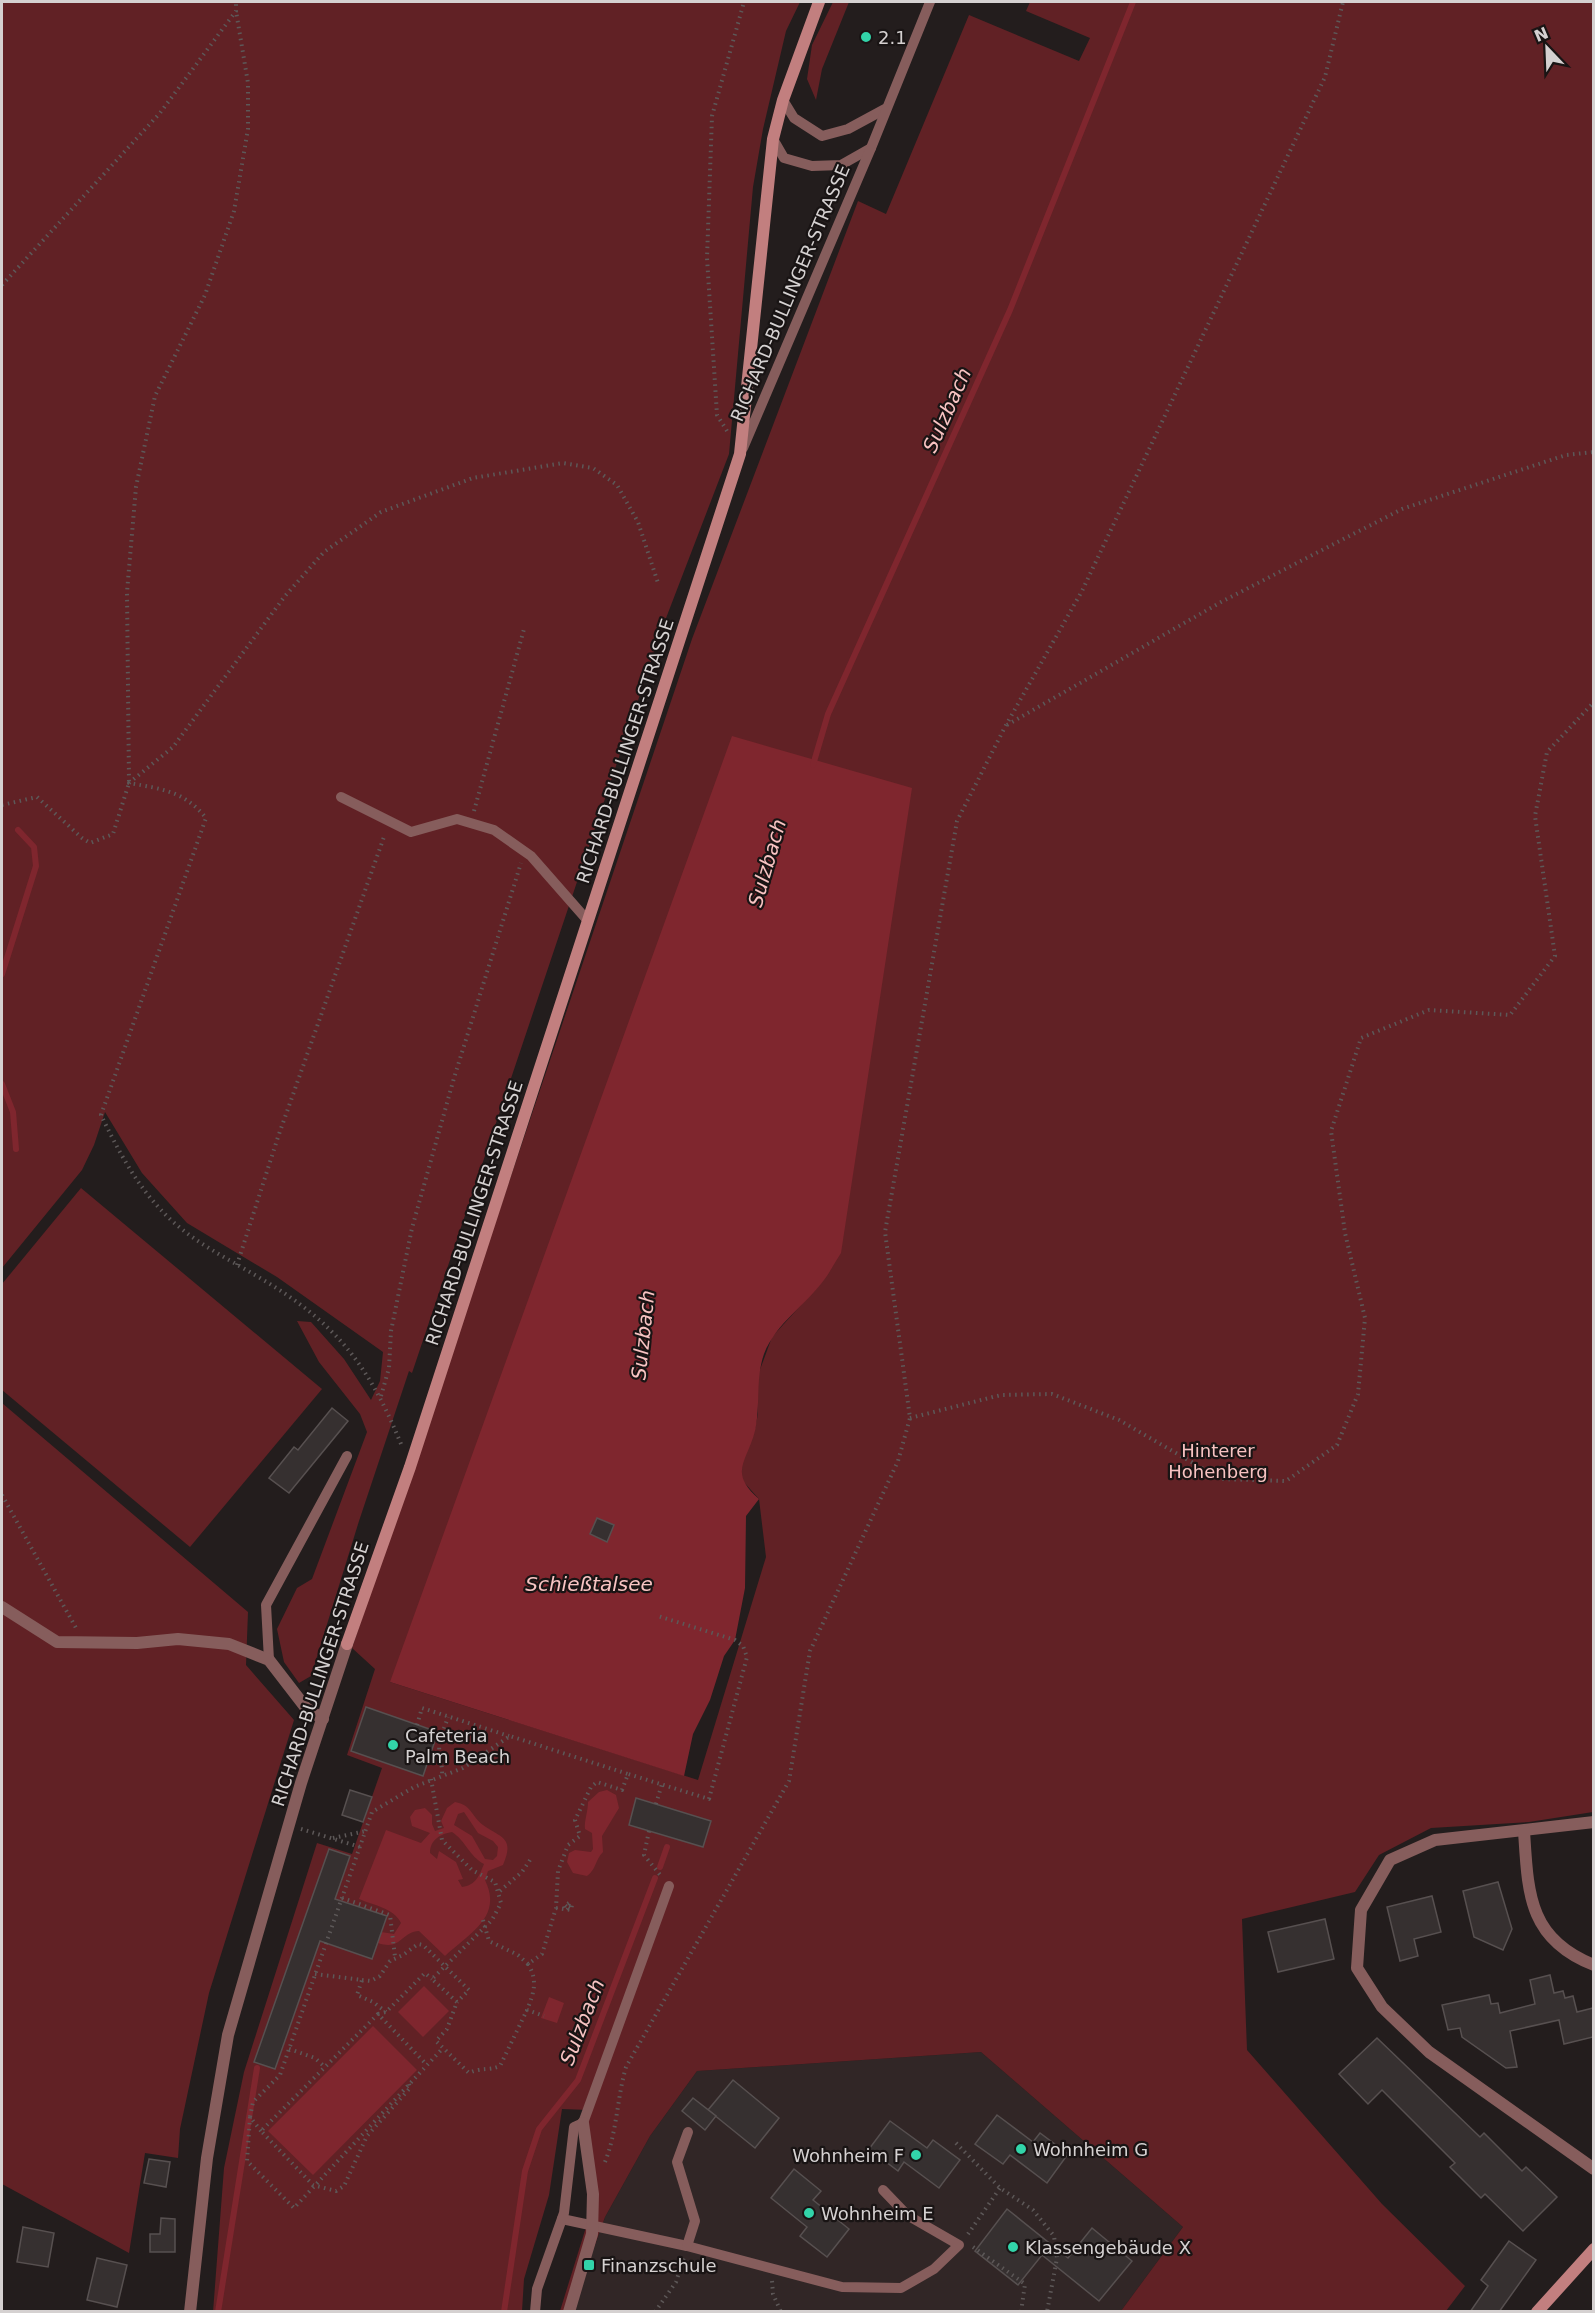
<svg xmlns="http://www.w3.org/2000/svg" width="1595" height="2313" font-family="'DejaVu Sans',sans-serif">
<rect width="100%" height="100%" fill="#231d1d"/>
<!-- built -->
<path fill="#312626" d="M 981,2052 L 1183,2227 L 1121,2311 L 571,2312 L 605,2217 L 650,2136 L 697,2071 Z"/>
<!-- green -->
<g fill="#612125" fill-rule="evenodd">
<path d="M 2,2 L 800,2 L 786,31 L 763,129 L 753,187 L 729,454 L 663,626 L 412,1373 L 409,1371 L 359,1521 L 311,1676 L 299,1683 L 284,1662 L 277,1629 L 297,1588 L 312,1579 L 367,1432 L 360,1414 L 319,1362 L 297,1321 L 311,1322 L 344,1359 L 371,1400 L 380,1381 L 383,1352 L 277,1277 L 187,1223 L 142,1173 L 105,1112 L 94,1145 L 82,1170 L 2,1268 Z"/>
<path d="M 833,2 L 849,2 L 822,69 L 816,100 L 807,79 L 812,45 Z"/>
<path d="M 1030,2 L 1593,2 L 1593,1812 L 1529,1822 L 1431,1828 L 1379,1855 L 1355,1892 L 1242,1919 L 1247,2050 L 1382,2204 L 1465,2286 L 1446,2311 L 1121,2311 L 1183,2227 L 981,2052 L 697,2071 L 650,2136 L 605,2217 L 571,2311 L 560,2311 L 587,2224 L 589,2110 L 562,2109 L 549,2195 L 524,2279 L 522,2311 L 213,2312 L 224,2168 L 244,2072 L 317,1843 L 352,1854 L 382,1768 L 347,1755 L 375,1669 L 352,1648 L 692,639 L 858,201 L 886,214 L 969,15 L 1079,61 L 1090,38 L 1026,11 ZM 823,1281 L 772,1337 L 758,1375 L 758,1414 L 754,1433 L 741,1465 L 742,1480 L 759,1499 L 766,1557 L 698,1780 L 390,1682 ZM 636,1799 L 711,1821 L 703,1847 L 629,1825 Z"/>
<path d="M 81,1188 L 322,1389 L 190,1547 L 2,1390 L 2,1284 Z"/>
<path d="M 2,1403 L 248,1612 L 246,1665 L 294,1720 L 209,1993 L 180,2129 L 178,2158 L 145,2153 L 129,2253 L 2,2184 Z"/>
</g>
<!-- water -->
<g fill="#7f262e" fill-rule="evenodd">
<path d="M 732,736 L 912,788 L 841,1253 C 835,1262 830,1272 824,1280 C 805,1306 776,1323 764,1354 C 755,1380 761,1405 755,1431 C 747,1462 728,1472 759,1499 L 746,1516 L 745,1588 L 735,1640 L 724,1656 L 710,1700 L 693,1734 L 684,1776 L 390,1682 Z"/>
<path d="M 607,1790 L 616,1795 L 619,1808 L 602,1836 L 603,1852 C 595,1860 596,1870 587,1876 L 573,1873 L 567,1862 L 569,1853 L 575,1850 L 591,1852 L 593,1849 L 592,1833 L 585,1829 C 584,1821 588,1812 588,1802 L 599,1792 Z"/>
<path d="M 455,1802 C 472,1805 471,1816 483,1825 C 501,1838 515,1837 503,1865 L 488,1871 L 485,1880 C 503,1917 470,1933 445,1956 L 419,1931 C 401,1932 401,1951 378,1943 L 381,1932 L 394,1934 L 401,1923 C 394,1908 373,1905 359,1899 L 386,1830 L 421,1843 L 430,1833 L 412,1826 L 410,1817 L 415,1810 L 425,1808 L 432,1815 L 432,1824 L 435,1831 L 444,1828 L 441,1821 L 447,1808 ZM 464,1812 L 478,1833 L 493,1841 L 498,1847 L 497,1856 L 493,1860 L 485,1859 L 472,1836 L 454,1825 L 458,1814 ZM 452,1832 C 466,1841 469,1856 484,1864 C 479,1876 476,1885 462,1887 L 458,1880 L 463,1879 L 456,1862 L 439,1851 L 437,1859 L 430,1853 C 430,1840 440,1834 452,1832 Z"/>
<path d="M 424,1986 L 449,2011 L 423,2037 L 398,2012 Z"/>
<path d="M 549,1997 L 564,2003 L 557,2023 L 541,2018 Z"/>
<path d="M 373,2026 L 417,2070 L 313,2175 L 268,2131 Z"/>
</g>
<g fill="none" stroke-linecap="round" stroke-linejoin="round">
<!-- stream -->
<g stroke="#7f262e" stroke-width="6">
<path d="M 813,765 L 828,714 L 1010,310 L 1133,2"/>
<path d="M 2,974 L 36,866 L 34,847 L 18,830"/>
<path d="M 2,1084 L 13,1112 L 16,1149"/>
<path d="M 660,1867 L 667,1847"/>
<path d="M 218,2312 L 257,2068"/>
<path d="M 504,2312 L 525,2171 L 539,2129 L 578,2080 L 655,1878"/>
</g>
</g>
<!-- building -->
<g fill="#363030" stroke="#575050" stroke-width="1.5">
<path d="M 332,1408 L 348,1421 L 289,1493 L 269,1478 L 294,1447 L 298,1450 Z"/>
<path d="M 597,1518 L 614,1525 L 607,1542 L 590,1534 Z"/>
<path d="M 366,1707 L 438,1732 L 423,1776 L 351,1751 Z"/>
<path d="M 350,1790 L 372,1797 L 363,1822 L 342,1815 Z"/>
<path d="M 636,1798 L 711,1821 L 703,1847 L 629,1825 Z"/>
<path d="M 329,1849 L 350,1856 L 335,1899 L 387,1916 L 372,1959 L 320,1941 L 275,2069 L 254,2062 Z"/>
<path d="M 1498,1882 L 1512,1929 L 1503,1950 L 1474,1937 L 1463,1891 Z"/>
<path d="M 1432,1896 L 1441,1932 L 1414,1939 L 1418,1956 L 1400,1961 L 1387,1907 Z"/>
<path d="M 1325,1919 L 1334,1959 L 1278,1972 L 1268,1932 Z"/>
<path d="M 1550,1975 L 1554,1993 L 1563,1991 L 1565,1998 L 1573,1996 L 1577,2012 L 1593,2008 L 1593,2037 L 1564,2044 L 1559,2020 L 1510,2031 L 1517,2067 L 1506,2068 L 1462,2037 L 1460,2028 L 1448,2030 L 1442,2005 L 1489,1995 L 1491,2004 L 1498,2003 L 1500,2013 L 1535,2004 L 1530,1980 Z"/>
<path d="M 1377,2038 L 1480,2137 L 1484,2133 L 1522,2171 L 1526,2167 L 1557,2197 L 1523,2231 L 1485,2194 L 1481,2198 L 1450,2167 L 1455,2163 L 1382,2090 L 1368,2104 L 1339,2074 Z"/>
<path d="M 733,2080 L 779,2118 L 755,2148 L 708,2110 Z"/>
<path d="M 693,2098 L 716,2116 L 705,2130 L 682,2111 Z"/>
<path d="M 997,2115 L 1033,2142 L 1040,2133 L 1068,2154 L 1047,2183 L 1010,2155 L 1003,2164 L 975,2144 Z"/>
<path d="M 890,2121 L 927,2148 L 933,2140 L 960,2160 L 939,2188 L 904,2162 L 898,2171 L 869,2149 Z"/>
<path d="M 149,2159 L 170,2162 L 166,2187 L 144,2183 Z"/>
<path d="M 794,2169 L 821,2191 L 813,2200 L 849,2229 L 827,2257 L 800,2236 L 807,2227 L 771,2198 Z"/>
<path d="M 1007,2209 L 1068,2258 L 1092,2228 L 1132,2261 L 1099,2301 L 1042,2255 L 1018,2285 L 975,2251 Z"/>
<path d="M 161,2218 L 175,2219 L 175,2252 L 150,2252 L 150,2234 L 160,2234 Z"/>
<path d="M 23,2227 L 54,2233 L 48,2267 L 17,2262 Z"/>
<path d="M 1509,2241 L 1536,2260 L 1499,2312 L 1470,2312 L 1488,2286 L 1481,2280 Z"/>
<path d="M 97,2258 L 127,2265 L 117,2307 L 87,2300 Z"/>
</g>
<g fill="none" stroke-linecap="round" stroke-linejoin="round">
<!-- path -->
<g stroke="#5d5858" stroke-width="4" stroke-dasharray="1.5 4.5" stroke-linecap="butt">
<path d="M 2,285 L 160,113 L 236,11 L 236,2"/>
<path d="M 727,431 L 717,415 L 707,258 L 712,116 L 744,2"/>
<path d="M 1007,725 L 1221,602 L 1402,509 L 1566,455 L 1594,452"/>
<path d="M 2,805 L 37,797 L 82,838 L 90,843 L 113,834 L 129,783 L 127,592 L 136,487 L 155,396 L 205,295 L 234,211 L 248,129 L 248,83 L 236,11"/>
<path d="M 474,811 L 524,629"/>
<path d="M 237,1265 L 278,1137 L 385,834"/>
<path d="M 381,1396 L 389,1368 L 391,1331 L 412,1228 L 454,1078 L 521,863"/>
<path d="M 910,1418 L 1001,1395 L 1052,1394 L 1119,1420 L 1221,1479 L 1286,1481 L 1337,1445 L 1358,1394 L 1365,1318 L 1345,1233 L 1331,1131 L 1361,1038 L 1429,1010 L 1510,1015 L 1555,956 L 1535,816 L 1547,752 L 1594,702"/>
<path d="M 401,1444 C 369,1365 335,1322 260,1278 C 225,1257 189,1240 162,1211 C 135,1183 117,1148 101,1115 L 206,818 C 184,791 162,789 129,783 L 173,747 L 285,596 L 324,552 L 381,512 L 473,478 L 563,463 L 593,468 L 617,485 L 638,522 L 658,583"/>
<path d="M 2,1495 L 76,1628"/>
<path d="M 417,1725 L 422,1708 L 509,1736"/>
<path d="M 436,1739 L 440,1740 C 437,1751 443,1764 442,1776"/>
<path d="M 440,1740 L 448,1717"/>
<path d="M 431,1779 L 442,1840 L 472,1870 L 495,1882 L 501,1903 L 492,1920 L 432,1979 L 457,2002 L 447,2029 L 436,2041 L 469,2073 C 482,2067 488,2071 500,2066 L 527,2010"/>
<path d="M 656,1804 L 662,1784"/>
<path d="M 301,1829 L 360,1847"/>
<path d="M 649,1831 L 644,1855 L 661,1876"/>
<path d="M 333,1838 L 366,1831"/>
<path d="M 500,1891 L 522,1872 L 530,1860"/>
<path d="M 342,1898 L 390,1915 L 395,1957"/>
<path d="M 556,1908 L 571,1910 L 572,1905 L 569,1903 L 564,1906 L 565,1910 L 567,1910 L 571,1906 L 565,1905 L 567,1907"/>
<path d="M 483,1920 L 489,1941 L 518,1955 L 528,1964 L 542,1954 L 556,1908 L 558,1871 L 568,1845 L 580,1836 L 575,1820 L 591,1787 L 597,1782 L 622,1790 L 628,1774 L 709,1799 L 747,1657 L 743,1646 L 735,1640 L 658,1616"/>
<path d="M 528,1964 C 538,1980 534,1993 527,2010 L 544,2016"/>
<path d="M 315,1974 L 362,1980 L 357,1995 L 373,2002 L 386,2012"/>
<path d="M 362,1980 L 371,1981 L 380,1976 L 390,1961 L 403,1955 L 418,1944 L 423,1945 L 469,1990 L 457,2002"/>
<path d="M 378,2014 L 386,2012 L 425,1973 L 432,1979"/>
<path d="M 289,2049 L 315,2058 L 325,2067"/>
<path d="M 409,2084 L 410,2088 L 367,2136 L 344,2186 L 336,2191 L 313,2185 L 261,2131 L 378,2014 L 427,2065"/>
<path d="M 250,2117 L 247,2161 L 294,2208 L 443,2048"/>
<path d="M 261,2131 L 250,2117 L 253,2102 L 280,2075 L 372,1812 L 414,1787 L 463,1768 L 510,1736 L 628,1774"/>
<path d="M 956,2143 L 1000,2188 L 1033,2210 L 1054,2236 L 1057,2258 L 1047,2312"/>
<path d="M 605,2162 C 617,2132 617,2098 626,2067 L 789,1781 L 810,1651 L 898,1461 L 910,1418 L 885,1232 L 957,821 L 1006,725 L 1082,591 L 1325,77 L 1343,2"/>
<path d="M 968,2234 L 1000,2188"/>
<path d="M 973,2247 L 1025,2284 L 1021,2312"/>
<path d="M 772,2281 L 773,2294 L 781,2312"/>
<path d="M 655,2312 L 676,2282 L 684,2257"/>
</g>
<!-- lane -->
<g stroke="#865d5c" stroke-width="10">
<path d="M 783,100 L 794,118 L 822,136 L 848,129 L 885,109"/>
<path d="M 773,139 L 784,158 L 812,166 L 841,165 L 871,148"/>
<path d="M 743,448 L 871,148 L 930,2"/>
<path d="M 341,797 L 411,832 L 457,819 L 494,830 L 531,856 L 588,921"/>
<path d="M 269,1660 L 266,1605 L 347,1456"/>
<path d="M 562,2219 L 687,2246 L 842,2287 L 901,2288 L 934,2269 L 959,2245 L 907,2215 L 883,2190"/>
<path d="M 687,2246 L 695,2221 L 677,2162 L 688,2132"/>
<path d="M 535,2312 L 537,2289 L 564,2213 L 574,2127 L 583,2123 L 669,1886"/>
</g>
<!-- street -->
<g stroke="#865d5c" stroke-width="12">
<path d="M 2,1607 L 57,1642 L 137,1643 L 178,1639 L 229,1644 L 269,1660 L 306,1708 L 323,1719"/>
<path d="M 1594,1822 L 1435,1840 L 1390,1860 L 1361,1910 L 1357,1968 L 1382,2007 L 1429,2052 L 1594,2169"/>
<path d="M 1524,1831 C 1528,1893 1528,1939 1594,1965"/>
<path d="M 190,2312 L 207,2158 L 228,2035 L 301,1783 L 347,1644"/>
<path d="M 569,2312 L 592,2234 L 593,2194 L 583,2123"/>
</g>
<!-- secondary -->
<g stroke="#c27f7f" stroke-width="12">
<path d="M 347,1644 L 410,1467 L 740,454 L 773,139 L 783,100 L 819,2"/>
<path d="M 1537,2312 L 1594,2249"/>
</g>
</g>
<!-- markers -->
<g fill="#32d4a9" stroke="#191414" stroke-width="2">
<circle cx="866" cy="37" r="6"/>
<circle cx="393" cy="1745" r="6"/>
<circle cx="1021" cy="2149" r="6"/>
<circle cx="916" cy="2155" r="6"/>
<circle cx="809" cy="2213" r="6"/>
<circle cx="1013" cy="2247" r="6"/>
<rect x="583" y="2259" width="12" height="12" rx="3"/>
</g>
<g text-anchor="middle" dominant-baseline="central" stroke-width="4.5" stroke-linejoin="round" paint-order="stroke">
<!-- poi labels -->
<g font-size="18" fill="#d5d1d1" stroke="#191414" text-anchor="start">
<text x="878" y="37">2.1</text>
<text x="405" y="1735">Cafeteria<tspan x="405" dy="21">Palm Beach</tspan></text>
<text x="1033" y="2149">Wohnheim G</text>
<text x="904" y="2155" text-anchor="end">Wohnheim F</text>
<text x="821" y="2213">Wohnheim E</text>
<text x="1025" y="2247">Klassengebäude X</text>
<text x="601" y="2265">Finanzschule</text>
</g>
<!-- street labels -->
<g font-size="18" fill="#d5d1d1" stroke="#191414">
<text transform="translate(790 293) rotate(-67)">RICHARD-BULLINGER-STRASSE</text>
<text transform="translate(625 751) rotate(-72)">RICHARD-BULLINGER-STRASSE</text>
<text transform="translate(474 1213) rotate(-72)">RICHARD-BULLINGER-STRASSE</text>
<text transform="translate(320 1674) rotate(-72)">RICHARD-BULLINGER-STRASSE</text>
</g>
<!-- park labels -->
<g font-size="18" fill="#f7c2c1" stroke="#191414">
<text x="1218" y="1450">Hinterer<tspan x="1218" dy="21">Hohenberg</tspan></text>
</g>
<!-- water labels -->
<g font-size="20" font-style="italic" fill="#f9c4c3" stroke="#191414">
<text transform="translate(947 410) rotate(-66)">Sulzbach</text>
<text transform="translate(767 863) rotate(-74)">Sulzbach</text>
<text transform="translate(643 1335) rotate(-84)">Sulzbach</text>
<text x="589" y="1584">Schießtalsee</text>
<text transform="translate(582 2022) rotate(-69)">Sulzbach</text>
</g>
</g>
<!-- border -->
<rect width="1595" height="2313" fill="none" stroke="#d5d1d1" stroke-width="6"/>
<!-- north arrow -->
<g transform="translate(1547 48) rotate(337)" stroke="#191414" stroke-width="4.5" paint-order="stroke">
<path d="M0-4.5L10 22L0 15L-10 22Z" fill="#d5d1d1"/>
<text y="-9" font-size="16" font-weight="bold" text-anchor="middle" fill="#d5d1d1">N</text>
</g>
</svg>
